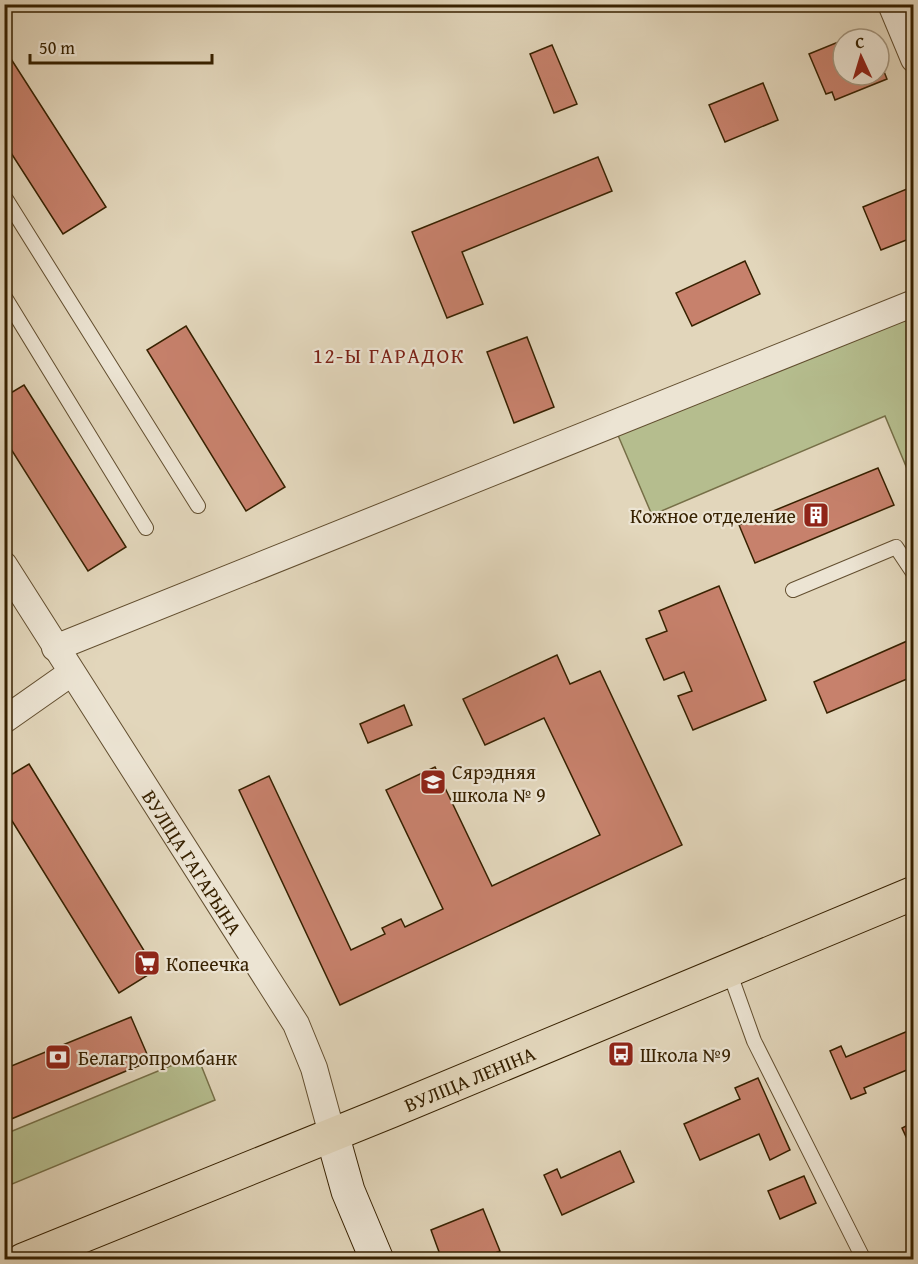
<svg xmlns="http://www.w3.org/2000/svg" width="918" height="1264" font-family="'Gentium Book Plus',serif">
<rect width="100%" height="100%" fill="#e2d6bb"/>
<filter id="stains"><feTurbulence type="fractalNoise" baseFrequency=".00333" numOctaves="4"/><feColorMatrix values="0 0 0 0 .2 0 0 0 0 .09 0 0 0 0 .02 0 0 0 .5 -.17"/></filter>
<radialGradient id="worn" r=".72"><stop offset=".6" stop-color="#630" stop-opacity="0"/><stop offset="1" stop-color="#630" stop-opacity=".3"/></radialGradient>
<!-- green -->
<g fill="#b5bd8e" stroke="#766f47" stroke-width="1.5">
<path d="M 913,307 L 913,483 L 885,416 L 652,515 L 617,433 Z"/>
<path d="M 197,1055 L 215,1100 L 5,1187 L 5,1134 Z"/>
</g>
<!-- building -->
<g fill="#c7816c" stroke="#372100" stroke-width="1.5">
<path d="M 867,30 L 871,39 L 847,39 Z"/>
<path d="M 843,40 L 843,75 L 879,75 L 879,59 L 887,79 L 835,100 L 832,92 L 826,94 L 809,54 Z"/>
<path d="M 552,45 L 577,104 L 554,113 L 530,54 Z"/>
<path d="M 4,48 L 106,207 L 63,234 L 4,142 Z"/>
<path d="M 763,83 L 778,120 L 725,142 L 709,105 Z"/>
<path d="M 598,157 L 612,191 L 462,252 L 483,304 L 447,318 L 412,232 Z"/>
<path d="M 914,186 L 914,237 L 881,250 L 863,207 Z"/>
<path d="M 745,261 L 760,294 L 692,326 L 676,293 Z"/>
<path d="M 186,326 L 285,487 L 246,511 L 147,350 Z"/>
<path d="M 527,337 L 554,407 L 514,423 L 487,352 Z"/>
<path d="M 24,385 L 126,547 L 88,571 L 4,438 L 4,397 Z"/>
<path d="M 878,468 L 894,505 L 755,563 L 739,525 Z"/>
<path d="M 719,586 L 766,700 L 693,730 L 678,696 L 692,691 L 684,672 L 664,680 L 646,639 L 667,631 L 659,611 Z"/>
<path d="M 914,638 L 914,676 L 827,713 L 814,682 Z"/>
<path d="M 557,655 L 570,684 L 600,671 L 682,845 L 340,1005 L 239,790 L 269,776 L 351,950 L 385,934 L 382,928 L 401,919 L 405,927 L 443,909 L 386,790 L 435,767 L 492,886 L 600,835 L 544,718 L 485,745 L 463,699 Z"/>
<path d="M 404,705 L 412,725 L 368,743 L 360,724 Z"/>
<path d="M 29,764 L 156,970 L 119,993 L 4,808 L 4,779 Z"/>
<path d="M 131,1017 L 150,1061 L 4,1122 L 4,1069 Z"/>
<path d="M 908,1031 L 914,1045 L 914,1067 L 864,1088 L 866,1093 L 851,1099 L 830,1051 L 841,1046 L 846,1057 Z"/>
<path d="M 758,1078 L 790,1150 L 770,1160 L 759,1134 L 700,1160 L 684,1124 L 740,1099 L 735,1088 Z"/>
<path d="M 914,1122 L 914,1154 L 902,1128 Z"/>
<path d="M 620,1151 L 634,1182 L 562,1215 L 544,1175 L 557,1169 L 561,1178 Z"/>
<path d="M 804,1176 L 816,1203 L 780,1219 L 768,1191 Z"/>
<path d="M 483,1209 L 500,1251 L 479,1260 L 442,1260 L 431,1230 Z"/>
</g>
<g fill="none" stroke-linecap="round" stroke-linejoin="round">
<defs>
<g id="service">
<path d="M 4,196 L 198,506"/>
<path d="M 4,296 L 146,528"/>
<path d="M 793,590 L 896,547 L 914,574"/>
<path d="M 729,971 L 754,1041 L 864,1260"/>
</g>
<g id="minor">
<path d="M 891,4 L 914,59"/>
<path id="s1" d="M 4,565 L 296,1024 L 314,1068 L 332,1134"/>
<path d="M 55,648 L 914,303"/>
<path d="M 4,720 L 71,673"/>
</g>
<path id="secondary" d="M 332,1134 L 348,1191 L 377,1260"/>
<g id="primary">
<path id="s2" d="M 23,1260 L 391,1111 L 914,893"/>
</g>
</defs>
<!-- service casing -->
<use href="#service" stroke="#624e2f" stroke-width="16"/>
<!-- minor casing -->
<use href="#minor" stroke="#624e2f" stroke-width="28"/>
<!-- secondary casing -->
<use href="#secondary" stroke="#372100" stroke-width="35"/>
<!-- primary casing -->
<use href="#primary" stroke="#372100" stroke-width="35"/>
<!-- service -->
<use href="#service" stroke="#ece4d3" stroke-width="14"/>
<!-- minor -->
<use href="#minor" stroke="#ece4d3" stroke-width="26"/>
<!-- secondary -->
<use href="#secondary" stroke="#ece4d3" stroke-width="33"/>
<!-- primary -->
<use href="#primary" stroke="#e2d6bb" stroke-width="33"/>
</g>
<!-- icons -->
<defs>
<symbol id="building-square" viewBox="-11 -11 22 22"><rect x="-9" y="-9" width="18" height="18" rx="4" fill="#8f2418" stroke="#ece4d3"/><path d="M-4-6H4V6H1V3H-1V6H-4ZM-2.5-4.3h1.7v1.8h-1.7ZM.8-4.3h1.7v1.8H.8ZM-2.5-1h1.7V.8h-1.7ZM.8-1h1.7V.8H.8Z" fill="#fff"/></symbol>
<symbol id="school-square" viewBox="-11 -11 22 22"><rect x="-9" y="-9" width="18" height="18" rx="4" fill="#8f2418" stroke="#ece4d3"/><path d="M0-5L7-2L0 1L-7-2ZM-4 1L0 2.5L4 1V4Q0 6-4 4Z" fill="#fff"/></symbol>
<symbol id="supermarket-square" viewBox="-11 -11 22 22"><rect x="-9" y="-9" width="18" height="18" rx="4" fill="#8f2418" stroke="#ece4d3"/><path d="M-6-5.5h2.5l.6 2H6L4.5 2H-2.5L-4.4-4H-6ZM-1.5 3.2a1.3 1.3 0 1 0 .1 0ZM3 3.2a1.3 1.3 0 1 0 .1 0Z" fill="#fff"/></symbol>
<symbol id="bus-square" viewBox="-11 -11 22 22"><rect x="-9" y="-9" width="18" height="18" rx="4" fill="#8f2418" stroke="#ece4d3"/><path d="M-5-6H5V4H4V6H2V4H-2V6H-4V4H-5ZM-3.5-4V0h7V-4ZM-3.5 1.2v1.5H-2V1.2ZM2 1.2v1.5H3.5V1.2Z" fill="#fff"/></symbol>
<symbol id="bank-square" viewBox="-11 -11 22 22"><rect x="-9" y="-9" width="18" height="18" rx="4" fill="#8f2418" stroke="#ece4d3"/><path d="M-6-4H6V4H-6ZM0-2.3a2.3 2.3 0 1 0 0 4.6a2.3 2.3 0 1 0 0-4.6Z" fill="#fff"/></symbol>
</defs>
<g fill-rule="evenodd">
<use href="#building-square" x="801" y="500" width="30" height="30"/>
<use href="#school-square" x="418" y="767" width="30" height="30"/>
<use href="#supermarket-square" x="132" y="948" width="30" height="30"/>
<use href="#bus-square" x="606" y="1039" width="30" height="30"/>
<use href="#bank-square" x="43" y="1042" width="30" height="30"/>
</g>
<g text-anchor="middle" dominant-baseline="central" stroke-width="4.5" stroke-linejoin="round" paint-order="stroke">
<!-- poi labels -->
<g font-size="20" fill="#372100" stroke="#ece4d3" text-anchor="start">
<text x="796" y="515" text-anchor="end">Кожное отделение</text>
<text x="452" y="771">Сярэдняя<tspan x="452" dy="23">школа № 9</tspan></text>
<text x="166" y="963">Копеечка</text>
<text x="640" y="1054">Школа №9</text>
<text x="78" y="1057">Белагропромбанк</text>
</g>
<!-- street labels -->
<g font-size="20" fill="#372100" stroke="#ece4d3">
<text stroke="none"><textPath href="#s1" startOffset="352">ВУЛІЦА ГАГАРЫНА</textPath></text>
<text stroke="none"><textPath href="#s2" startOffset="482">ВУЛІЦА ЛЕНІНА</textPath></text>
</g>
<!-- neighbourhood labels -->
<g font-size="21" letter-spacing="1.5" fill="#7a1f14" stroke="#ece4d3">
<text x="389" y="355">12-Ы ГАРАДОК</text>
</g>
</g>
<!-- margin -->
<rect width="918" height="1264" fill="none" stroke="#e2d6bb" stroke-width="24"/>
<rect x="6" y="6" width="906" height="1252" fill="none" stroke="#372100" stroke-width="3"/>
<rect x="12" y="12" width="894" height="1240" fill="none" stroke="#372100" stroke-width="1.5"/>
<!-- north arrow -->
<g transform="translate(861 57) rotate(356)"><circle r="28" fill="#ece4d3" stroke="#a4967f" stroke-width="1.5"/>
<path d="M0-4.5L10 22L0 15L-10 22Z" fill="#8f2418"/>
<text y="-9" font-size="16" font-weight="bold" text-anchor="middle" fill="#372100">С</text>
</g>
<!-- scale -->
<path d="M30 54v9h182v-9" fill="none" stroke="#372100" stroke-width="3"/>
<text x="39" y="54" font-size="18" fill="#372100" stroke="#ece4d3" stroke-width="4.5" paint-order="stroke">50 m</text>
<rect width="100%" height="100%" filter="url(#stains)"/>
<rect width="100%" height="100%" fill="url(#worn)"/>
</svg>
